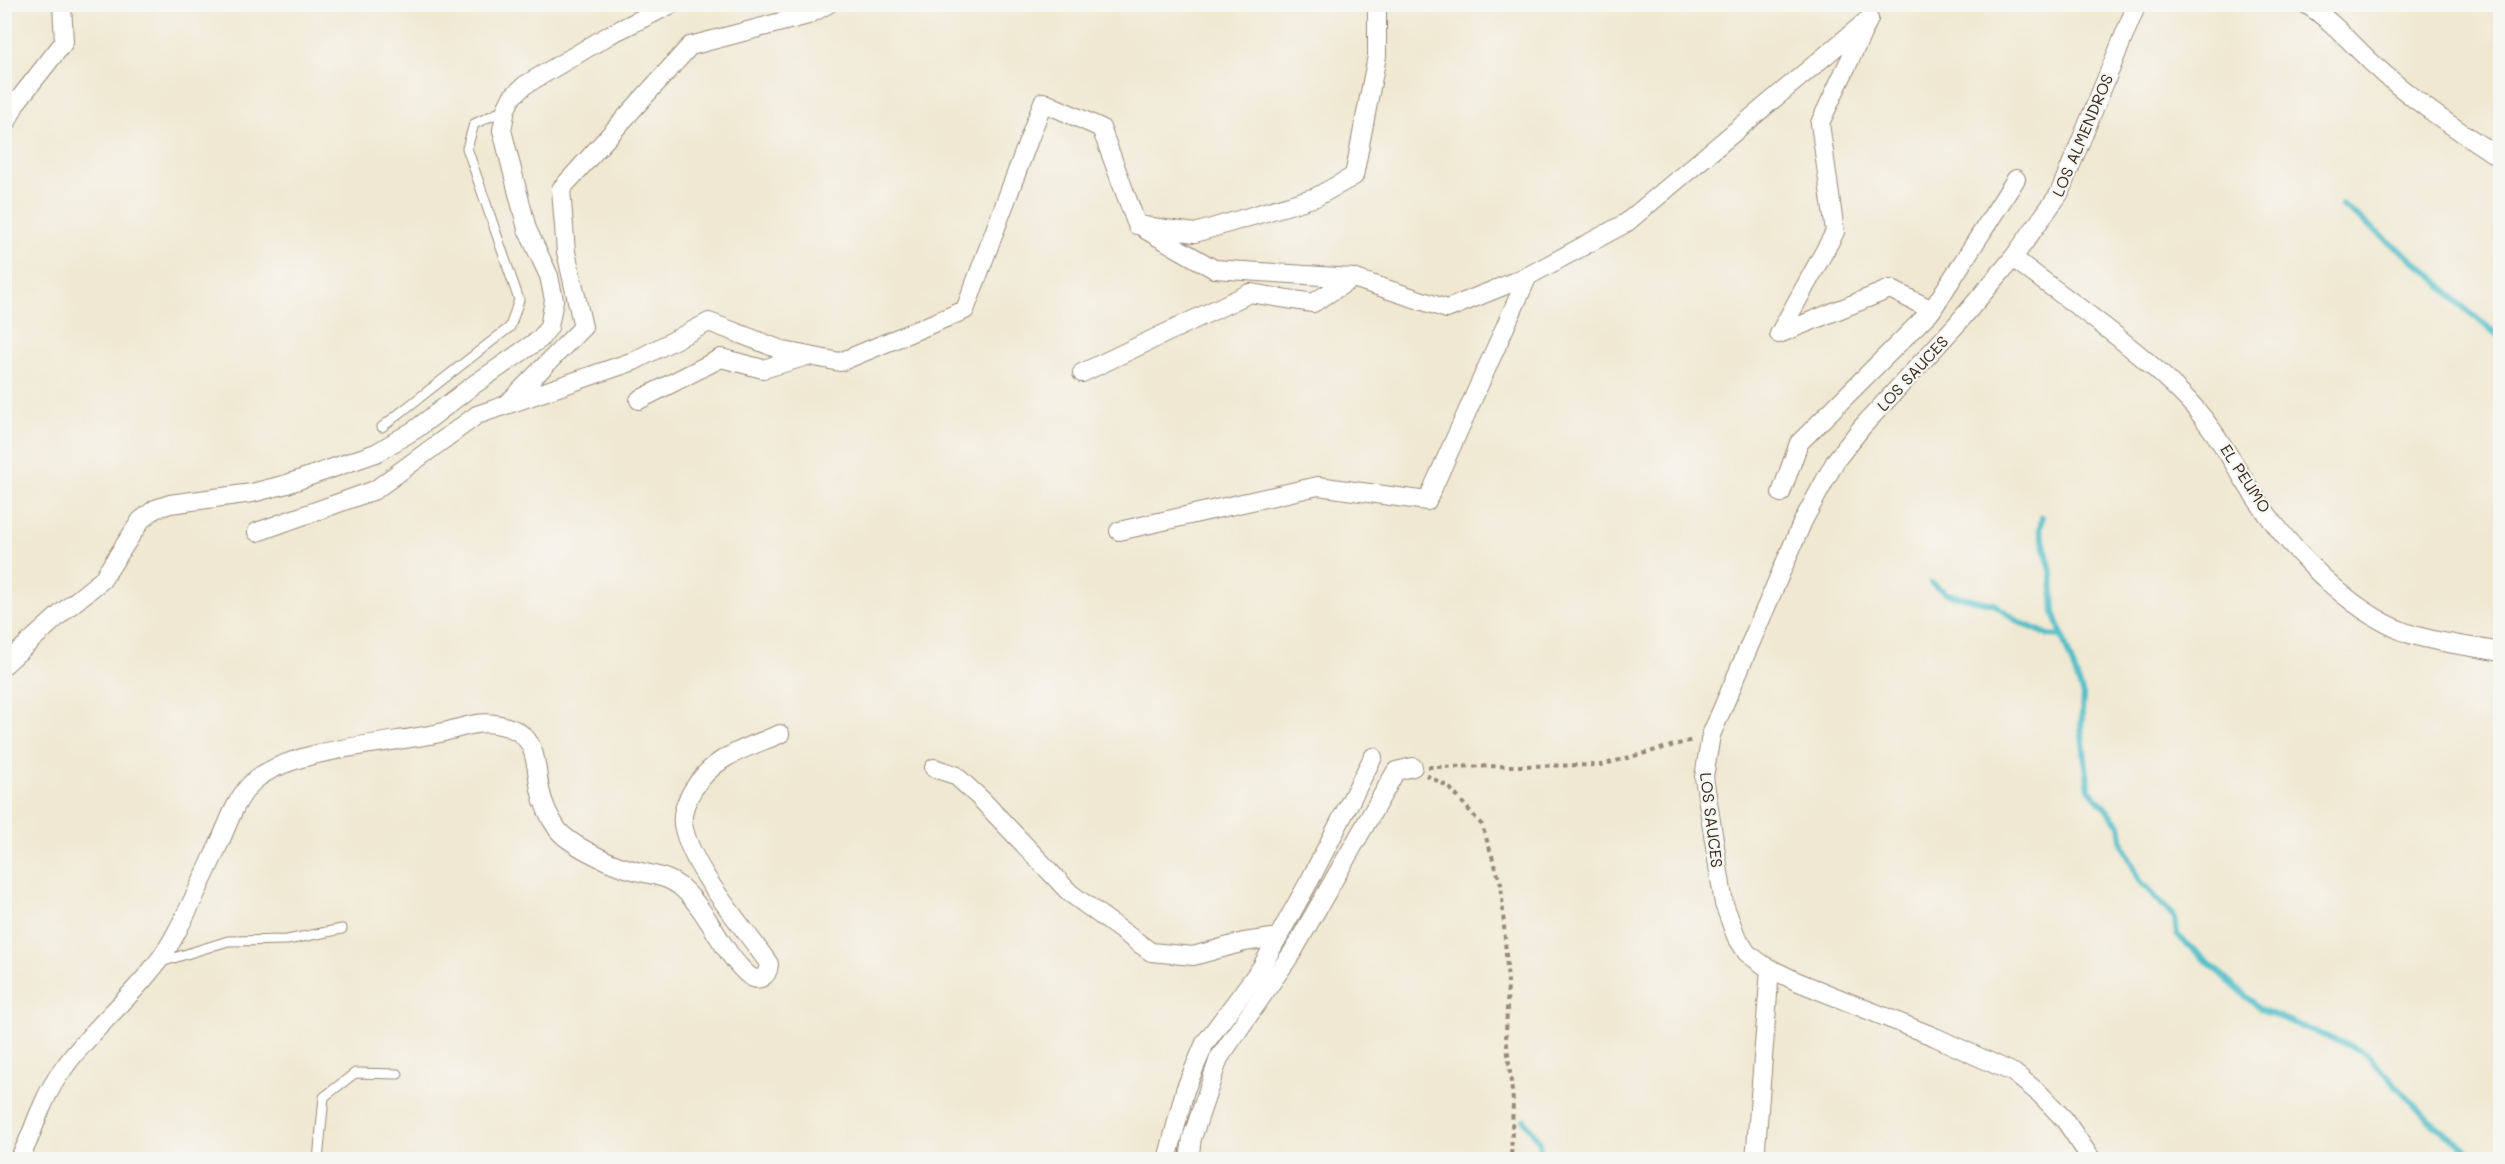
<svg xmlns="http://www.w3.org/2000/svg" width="2505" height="1164" font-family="Mali,sans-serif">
<rect width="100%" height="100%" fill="#f6f6f2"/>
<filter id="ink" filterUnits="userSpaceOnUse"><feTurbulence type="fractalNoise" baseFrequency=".0167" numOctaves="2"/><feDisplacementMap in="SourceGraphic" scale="12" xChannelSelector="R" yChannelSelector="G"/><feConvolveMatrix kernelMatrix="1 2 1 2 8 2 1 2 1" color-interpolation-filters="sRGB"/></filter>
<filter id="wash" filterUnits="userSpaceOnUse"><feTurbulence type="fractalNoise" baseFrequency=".008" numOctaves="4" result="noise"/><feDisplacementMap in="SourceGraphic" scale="24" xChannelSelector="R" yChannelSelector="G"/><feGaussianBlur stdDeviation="1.35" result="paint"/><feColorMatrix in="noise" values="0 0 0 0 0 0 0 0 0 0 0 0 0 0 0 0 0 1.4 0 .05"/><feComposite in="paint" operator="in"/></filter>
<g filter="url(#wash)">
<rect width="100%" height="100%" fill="#f0e8d1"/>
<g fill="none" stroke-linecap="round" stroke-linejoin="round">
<!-- stream -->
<g stroke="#4fbdc7" stroke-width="6">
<path d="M 2342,205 L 2431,274 L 2458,303 L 2500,337"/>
<path d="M 2042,517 L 2040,529 L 2052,574 L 2054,612 L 2083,695 L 2081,728 L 2089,789 L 2120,825 L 2123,845 L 2140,881 L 2175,918 L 2177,935 L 2260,1009 L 2364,1052 L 2430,1121 L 2481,1160"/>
<path d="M 1931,583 L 1948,594 L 1994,604 L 2019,622 L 2049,635 L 2063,636"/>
<path d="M 1524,1120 L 1540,1142 L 1540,1160"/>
</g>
</g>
</g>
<g filter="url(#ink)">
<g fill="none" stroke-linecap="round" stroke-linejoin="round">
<defs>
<g id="service">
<path d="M 382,427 L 510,327 L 519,300 L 467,148 L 474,124 L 506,109"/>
<path d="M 161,962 L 228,941 L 287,940 L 342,929"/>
<path d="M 318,1160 L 324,1097 L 355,1073 L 398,1074"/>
</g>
<g id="minor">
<path d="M 2306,4 C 2331,20 2350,42 2371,62 C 2410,99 2456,129 2500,158"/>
<path d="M 4,128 L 16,103 L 64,42 L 62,4"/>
<path d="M 1146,230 L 1214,269 L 1353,278 L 1447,309 L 1528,276 L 1626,223 L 1869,19 L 1820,123 L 1835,232 L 1779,334 L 1890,289 L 1932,310"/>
<path d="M 2013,258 C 2069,301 2130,342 2180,392 C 2210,421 2229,456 2251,491 C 2287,546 2345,609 2407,633 C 2435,643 2471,646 2500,652"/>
<path d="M 1082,373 L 1250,293 L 1313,303 L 1353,278"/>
<path d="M 639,400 L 721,358 L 763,369 L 804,357"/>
<path d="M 509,402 L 583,327 L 566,252 L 561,189 L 690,46 L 808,15 L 828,4"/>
<path d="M 1781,493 L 1799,443 L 1932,310 L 2016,179"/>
<path d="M 1119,531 L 1318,486 L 1427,501 L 1528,276"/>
<path d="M 257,532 L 375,490 L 477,415 L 634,361 L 709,322 L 784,351 L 840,362 L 965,310 L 1043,102 L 1101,128 L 1137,225 L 1195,233 L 1316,197 L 1354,176 L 1377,56 L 1377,4"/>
<path d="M 4,665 L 66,609 L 102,580 L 141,520 L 155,509 L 170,504 L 252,493 L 287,484 L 376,453 L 416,429 L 472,386 L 540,339 L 549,327 L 554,300 L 549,276 L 527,229 L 502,130 L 506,109 L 512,97 L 525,85 L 611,34 L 672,4"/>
<path d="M 934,768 L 955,775 L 981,799 L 1070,893 L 1151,952 L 1193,956 L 1244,942 L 1279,937"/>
<path d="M 18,1160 C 29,1144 33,1126 41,1109 C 47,1094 56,1078 66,1065 C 99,1020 147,986 174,937 C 190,907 204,877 218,846 C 227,827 234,803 249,786 C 281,749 387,744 435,734 C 458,730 476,719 500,725 C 538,733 534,759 540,789 C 543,805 549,817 558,830 C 569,844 608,863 626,868 C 646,875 667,874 683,889 C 709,913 721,950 747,974 C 758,984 768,977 769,964 C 743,925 695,874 684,829 C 677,804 702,773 722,760 C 739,749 761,742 780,734"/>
<path d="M 1167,1160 L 1185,1090 L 1205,1043 L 1261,968 L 1311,878 L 1373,757"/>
<path d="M 1189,1160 L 1192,1138 L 1219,1058 L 1292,953 L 1396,771 L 1413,767"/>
<path d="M 1755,1160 L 1770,969"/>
<path d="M 2092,1160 L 2064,1119 L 2040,1094 L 2014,1073 L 1935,1037 L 1796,981 L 1765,966 L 1747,953 L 1736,936 L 1724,904 L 1704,777 L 1711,735 L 1803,521 L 1836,460 L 1862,427 L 1957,324 L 2013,258 L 2059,194 L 2137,4"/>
</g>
</defs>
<!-- service casing -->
<use href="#service" stroke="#968978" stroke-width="11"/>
<!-- minor casing -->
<use href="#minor" stroke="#968978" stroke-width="20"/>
<!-- path -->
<g stroke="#968978" stroke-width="4" stroke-dasharray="4.5 4.5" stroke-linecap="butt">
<path d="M 1428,767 L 1601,765 L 1693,740"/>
<path d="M 1426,775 L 1449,787 L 1482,825 L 1501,884 L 1508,982 L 1506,1035 L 1513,1101 L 1511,1160"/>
</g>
<!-- service -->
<use href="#service" stroke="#fff" stroke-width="9"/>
<!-- minor -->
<use href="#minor" stroke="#fff" stroke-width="18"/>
</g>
</g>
<g text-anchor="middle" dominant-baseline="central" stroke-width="4.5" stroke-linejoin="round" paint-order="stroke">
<!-- street labels -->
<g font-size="16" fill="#3b2a1e" stroke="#f6f6f2">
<text transform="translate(2082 135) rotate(-67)">LOS ALMENDROS</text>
<text transform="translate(1912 373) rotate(-47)">LOS SAUCES</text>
<text transform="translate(2246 478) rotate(57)">EL PEUMO</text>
<text transform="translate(1712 820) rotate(83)">LOS SAUCES</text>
</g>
</g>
<!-- margin -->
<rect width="2505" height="1164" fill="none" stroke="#f6f6f2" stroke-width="24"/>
</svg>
